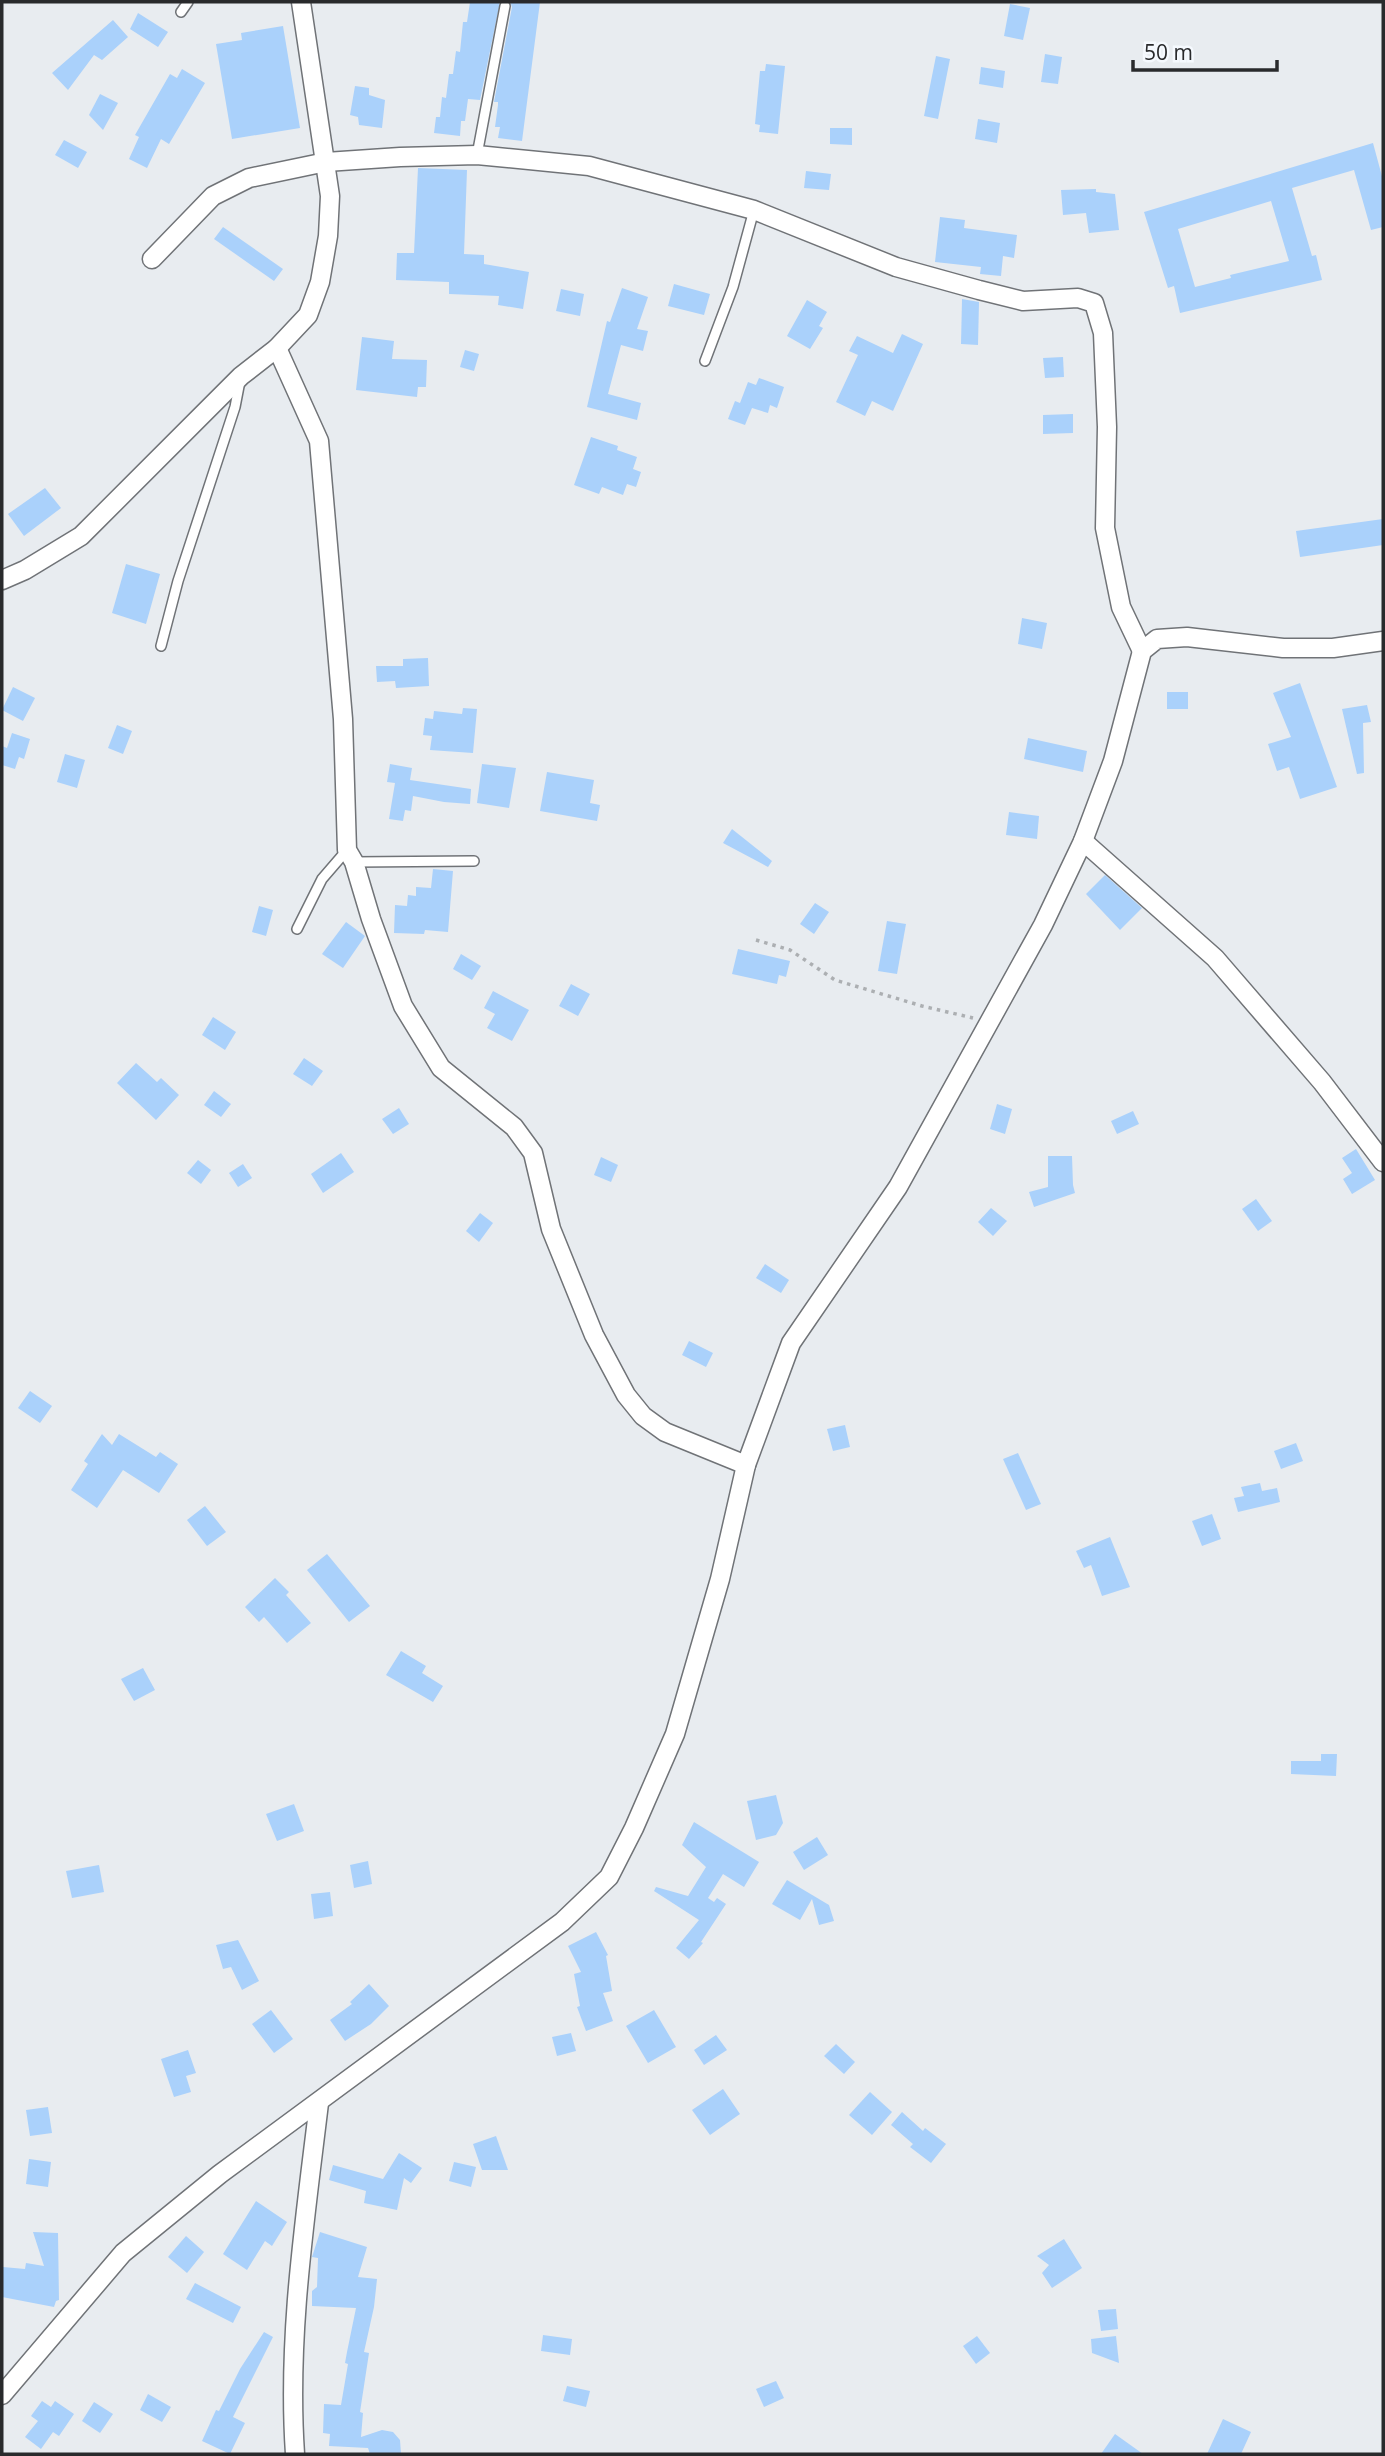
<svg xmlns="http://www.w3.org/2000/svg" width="1385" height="2456" font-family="'Open Sans',sans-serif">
<rect width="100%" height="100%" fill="#e8ecf0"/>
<!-- building -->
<g fill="#aad1fb" fill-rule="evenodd">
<path d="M 470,2 L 500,2 L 480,100 L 468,99 L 465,121 L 461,121 L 460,136 L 434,133 L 436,117 L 440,117 L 442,97 L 446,98 L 449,74 L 453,74 L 456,51 L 460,52 L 463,22 L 467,22 Z"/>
<path d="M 510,2 L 540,2 L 522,141 L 498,138 L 500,127 L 495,127 L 498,105 L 498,102 L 494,102 L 512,7 Z"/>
<path d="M 1010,4 L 1030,8 L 1023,40 L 1004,36 Z"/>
<path d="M 138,13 L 168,32 L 158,47 L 130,29 Z"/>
<path d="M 113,20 L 128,37 L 102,60 L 94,55 L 68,90 L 52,73 Z"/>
<path d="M 283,26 L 300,128 L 232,139 L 216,44 L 242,40 L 241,33 Z"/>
<path d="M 1045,54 L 1062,57 L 1058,84 L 1041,82 Z"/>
<path d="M 936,56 L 950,59 L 938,119 L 924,116 Z"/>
<path d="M 766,64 L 785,66 L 778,134 L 759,132 L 760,125 L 755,124 L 760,71 L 765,71 Z"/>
<path d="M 981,67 L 1005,71 L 1003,88 L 979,84 Z"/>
<path d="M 182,69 L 205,83 L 169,144 L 161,139 L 147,168 L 129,159 L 139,137 L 135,135 L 170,74 L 177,78 Z"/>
<path d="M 355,86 L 369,88 L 369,95 L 385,100 L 382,128 L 359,125 L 358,117 L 350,115 Z"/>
<path d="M 100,94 L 118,103 L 103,130 L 89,115 Z"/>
<path d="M 978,119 L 1000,123 L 997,143 L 975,139 Z"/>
<path d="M 830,128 L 852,128 L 852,145 L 830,144 Z"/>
<path d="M 64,140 L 87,152 L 78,168 L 55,155 Z"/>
<path d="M 1373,143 L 1383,180 L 1383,227 L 1371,230 L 1354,170 L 1292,188 L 1312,256 L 1316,255 L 1322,280 L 1180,313 L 1174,286 L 1168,288 L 1144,212 ZM 1271,201 L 1289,261 L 1230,275 L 1231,278 L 1195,287 L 1178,229 Z"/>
<path d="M 418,168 L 467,170 L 464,254 L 484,255 L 484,264 L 529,272 L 523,309 L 498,305 L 499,296 L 449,294 L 449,282 L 396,280 L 397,253 L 414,253 Z"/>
<path d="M 806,171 L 831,174 L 829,190 L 804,188 Z"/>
<path d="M 1096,189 L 1096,192 L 1115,194 L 1119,230 L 1089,233 L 1086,213 L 1063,215 L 1061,190 Z"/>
<path d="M 940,217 L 965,220 L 964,228 L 1017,235 L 1014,258 L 1003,256 L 1001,276 L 980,274 L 981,267 L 935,262 Z"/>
<path d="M 223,227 L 283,269 L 274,281 L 214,239 Z"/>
<path d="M 674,284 L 710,294 L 704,315 L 668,306 Z"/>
<path d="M 622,288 L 648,297 L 637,329 L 648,331 L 643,351 L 621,345 L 608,394 L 641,403 L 637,420 L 587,407 L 607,321 L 610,322 Z"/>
<path d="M 561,289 L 584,294 L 580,316 L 556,311 Z"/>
<path d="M 962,299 L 979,302 L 978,345 L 961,344 Z"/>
<path d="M 807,300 L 827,312 L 819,326 L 823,328 L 810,349 L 787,336 Z"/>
<path d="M 902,334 L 923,344 L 893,411 L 872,401 L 865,416 L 836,402 L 858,355 L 849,351 L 857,336 L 893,353 Z"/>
<path d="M 362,337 L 394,341 L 392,359 L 427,360 L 426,387 L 418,387 L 417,397 L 356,390 Z"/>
<path d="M 465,350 L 479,354 L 474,371 L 460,367 Z"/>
<path d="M 1063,357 L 1064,377 L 1045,378 L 1043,358 Z"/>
<path d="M 759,378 L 784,387 L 777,408 L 770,405 L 768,413 L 752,408 L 745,425 L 728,419 L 735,401 L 740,403 L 748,382 L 756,385 Z"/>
<path d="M 1073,414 L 1073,433 L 1043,434 L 1043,415 Z"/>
<path d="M 591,437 L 618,446 L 617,450 L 637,457 L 633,469 L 641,472 L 636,487 L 627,484 L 623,495 L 602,487 L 599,494 L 574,485 Z"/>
<path d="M 45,488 L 61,508 L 24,536 L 8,514 Z"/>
<path d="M 1383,519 L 1383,545 L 1300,557 L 1296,531 Z"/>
<path d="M 126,564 L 160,574 L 146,624 L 112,613 Z"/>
<path d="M 1022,618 L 1047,623 L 1042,649 L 1018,644 Z"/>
<path d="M 428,658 L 429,686 L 396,688 L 395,681 L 377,682 L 376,666 L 403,666 L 403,659 Z"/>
<path d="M 1300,683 L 1337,787 L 1300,799 L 1289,767 L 1277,771 L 1268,744 L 1291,737 L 1273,693 Z"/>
<path d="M 13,687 L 35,698 L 23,721 L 2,710 Z"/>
<rect x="1167" y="692" width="21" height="17"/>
<path d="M 1367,705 L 1371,722 L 1363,723 L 1364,773 L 1357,774 L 1342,709 Z"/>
<path d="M 463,708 L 477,709 L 473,753 L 430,750 L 432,736 L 423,735 L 425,718 L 433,719 L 434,711 L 462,714 Z"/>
<path d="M 117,725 L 132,731 L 123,754 L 108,748 Z"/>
<path d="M 12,733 L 30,739 L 24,759 L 19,757 L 15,769 L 2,765 L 2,746 L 7,748 Z"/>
<path d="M 1028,738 L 1087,751 L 1083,772 L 1024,759 Z"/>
<path d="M 65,754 L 85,760 L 77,788 L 57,782 Z"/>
<path d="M 390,764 L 412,768 L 410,780 L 471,789 L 470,804 L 444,802 L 413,796 L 411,811 L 405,810 L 403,821 L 389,819 L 395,783 L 387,782 Z"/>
<path d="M 482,764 L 516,768 L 509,808 L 477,803 Z"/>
<path d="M 547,772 L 594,780 L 590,803 L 600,805 L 597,821 L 540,811 Z"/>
<path d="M 1009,812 L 1039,816 L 1037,839 L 1006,835 Z"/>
<path d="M 732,829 L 772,861 L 768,867 L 723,843 Z"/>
<path d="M 433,869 L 453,871 L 448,932 L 425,930 L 424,934 L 394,933 L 395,905 L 407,906 L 408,895 L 416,896 L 416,887 L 431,888 Z"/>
<path d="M 1105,875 L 1142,908 L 1120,930 L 1086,894 Z"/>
<path d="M 815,903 L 829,912 L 814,934 L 800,924 Z"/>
<path d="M 259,906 L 273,910 L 266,936 L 252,932 Z"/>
<path d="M 887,921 L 906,924 L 897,974 L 878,971 Z"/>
<path d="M 346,922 L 365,936 L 343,968 L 322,954 Z"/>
<path d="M 738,949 L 790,961 L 786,977 L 779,975 L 777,984 L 732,974 Z"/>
<path d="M 461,954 L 481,966 L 472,980 L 453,969 Z"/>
<path d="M 571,984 L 590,994 L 578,1016 L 559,1006 Z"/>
<path d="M 493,991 L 529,1010 L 512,1041 L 487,1028 L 495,1014 L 484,1008 Z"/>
<path d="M 213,1017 L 236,1032 L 225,1050 L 202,1035 Z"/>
<path d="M 304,1058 L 323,1071 L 312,1086 L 293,1074 Z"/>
<path d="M 136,1063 L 157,1082 L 161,1078 L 179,1095 L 156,1120 L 117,1083 Z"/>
<path d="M 214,1091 L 231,1104 L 221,1117 L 204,1105 Z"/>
<path d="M 997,1104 L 1012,1109 L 1005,1134 L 990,1129 Z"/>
<path d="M 399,1108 L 409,1124 L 393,1134 L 382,1119 Z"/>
<path d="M 1133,1111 L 1139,1124 L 1117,1134 L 1111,1121 Z"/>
<path d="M 1356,1149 L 1375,1180 L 1352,1194 L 1343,1179 L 1352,1173 L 1342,1158 Z"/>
<path d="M 341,1153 L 354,1172 L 323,1193 L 311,1174 Z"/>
<path d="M 1048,1156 L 1072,1156 L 1073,1185 L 1075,1193 L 1034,1207 L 1029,1192 L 1048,1187 Z"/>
<path d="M 601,1157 L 618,1165 L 611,1182 L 594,1175 Z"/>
<path d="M 198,1160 L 211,1170 L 201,1184 L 187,1173 Z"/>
<path d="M 243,1164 L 252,1178 L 238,1187 L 229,1173 Z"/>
<path d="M 1256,1199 L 1272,1221 L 1258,1231 L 1242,1209 Z"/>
<path d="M 991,1208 L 1007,1221 L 993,1236 L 978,1222 Z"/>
<path d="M 480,1213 L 493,1223 L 479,1242 L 466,1231 Z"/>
<path d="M 765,1264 L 789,1280 L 781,1293 L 756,1278 Z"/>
<path d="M 689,1341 L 713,1353 L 706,1367 L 682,1355 Z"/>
<path d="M 30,1391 L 52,1406 L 40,1423 L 18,1408 Z"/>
<path d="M 845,1425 L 850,1447 L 833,1451 L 827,1429 Z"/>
<path d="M 102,1434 L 112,1445 L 119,1434 L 156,1457 L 160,1452 L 178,1464 L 159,1493 L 123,1470 L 97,1508 L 71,1490 L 88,1464 L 84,1461 Z"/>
<path d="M 1296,1443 L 1303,1461 L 1281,1469 L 1274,1451 Z"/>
<path d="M 1018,1453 L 1041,1504 L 1026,1510 L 1003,1459 Z"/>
<path d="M 1260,1483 L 1262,1491 L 1277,1488 L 1280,1502 L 1238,1512 L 1234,1498 L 1244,1496 L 1241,1487 Z"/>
<path d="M 205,1506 L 226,1532 L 207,1546 L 187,1520 Z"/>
<path d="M 1212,1514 L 1221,1539 L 1202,1546 L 1192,1521 Z"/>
<path d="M 1110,1537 L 1130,1587 L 1102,1596 L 1091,1565 L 1084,1568 L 1076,1551 Z"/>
<path d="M 327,1554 L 370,1606 L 349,1622 L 307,1570 Z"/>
<path d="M 275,1578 L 289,1592 L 286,1595 L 311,1623 L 287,1643 L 264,1617 L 259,1622 L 245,1607 Z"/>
<path d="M 401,1651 L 426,1666 L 422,1673 L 443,1686 L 433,1702 L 386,1675 Z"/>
<path d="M 143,1668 L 155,1690 L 134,1701 L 121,1679 Z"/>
<path d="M 1321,1754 L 1337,1754 L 1336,1776 L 1291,1774 L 1291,1761 L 1321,1761 Z"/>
<path d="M 776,1795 L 783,1823 L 776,1835 L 756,1840 L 747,1801 Z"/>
<path d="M 294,1804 L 304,1831 L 277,1841 L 266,1814 Z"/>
<path d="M 694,1822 L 759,1862 L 744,1887 L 723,1874 L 708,1898 L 714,1902 L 717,1898 L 726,1904 L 701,1942 L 703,1943 L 689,1959 L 676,1948 L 699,1920 L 654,1891 L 656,1887 L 688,1896 L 706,1867 L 682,1845 Z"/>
<path d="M 817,1837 L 828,1855 L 804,1870 L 793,1852 Z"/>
<path d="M 368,1861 L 372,1884 L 354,1888 L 350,1865 Z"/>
<path d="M 99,1865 L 104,1892 L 72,1898 L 66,1871 Z"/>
<path d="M 787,1880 L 829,1905 L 834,1921 L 819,1925 L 812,1899 L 800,1920 L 772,1904 Z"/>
<path d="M 330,1892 L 333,1916 L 314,1919 L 311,1894 Z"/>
<path d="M 596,1932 L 608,1955 L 606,1956 L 612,1991 L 603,1993 L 613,2021 L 586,2031 L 577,2007 L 580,2006 L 574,1974 L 581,1972 L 568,1946 Z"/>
<path d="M 238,1940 L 259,1981 L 242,1990 L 231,1967 L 223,1969 L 216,1945 Z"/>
<path d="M 369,1984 L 389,2006 L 371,2024 L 345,2041 L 330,2020 L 352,2004 L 350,2002 Z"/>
<path d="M 271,2010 L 293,2039 L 274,2053 L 252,2024 Z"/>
<path d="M 654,2010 L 676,2047 L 648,2063 L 626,2026 Z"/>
<path d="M 571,2033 L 576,2051 L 557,2056 L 552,2037 Z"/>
<path d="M 716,2035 L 727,2050 L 704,2065 L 694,2050 Z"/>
<path d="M 836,2044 L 855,2062 L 844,2074 L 824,2056 Z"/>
<path d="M 188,2050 L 196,2073 L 186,2076 L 191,2092 L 174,2097 L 161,2059 Z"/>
<path d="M 723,2089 L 740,2114 L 710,2135 L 692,2110 Z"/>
<path d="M 870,2092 L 892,2112 L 872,2135 L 849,2115 Z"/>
<path d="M 48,2107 L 52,2133 L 30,2136 L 26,2110 Z"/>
<path d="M 902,2112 L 923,2131 L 925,2128 L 946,2144 L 931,2163 L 910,2147 L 913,2144 L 891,2125 Z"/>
<path d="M 496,2136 L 508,2170 L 482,2170 L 473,2144 Z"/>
<path d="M 399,2153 L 422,2168 L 411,2183 L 404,2178 L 397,2210 L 364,2203 L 366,2191 L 329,2180 L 333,2165 L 383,2179 Z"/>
<path d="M 29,2159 L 51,2162 L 48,2187 L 26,2184 Z"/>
<path d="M 454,2162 L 476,2167 L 471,2187 L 449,2181 Z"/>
<path d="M 256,2201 L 287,2222 L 272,2246 L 265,2241 L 247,2270 L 223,2254 Z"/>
<path d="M 33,2232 L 58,2233 L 59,2300 L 56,2301 L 54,2307 L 2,2297 L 3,2267 L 25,2269 L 26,2263 L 44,2266 Z"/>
<path d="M 320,2232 L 367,2247 L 358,2277 L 377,2279 L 374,2307 L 364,2352 L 369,2353 L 360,2412 L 363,2413 L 361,2437 L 382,2430 L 393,2432 L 400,2440 L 401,2454 L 370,2454 L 368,2448 L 329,2446 L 330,2434 L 323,2433 L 324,2404 L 341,2405 L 348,2364 L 345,2363 L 347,2352 L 356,2308 L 312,2306 L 312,2291 L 317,2287 L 318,2258 L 312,2257 L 313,2254 Z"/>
<path d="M 186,2236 L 204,2252 L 187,2273 L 168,2257 Z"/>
<path d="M 1064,2239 L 1082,2268 L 1052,2288 L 1042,2273 L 1049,2265 L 1037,2256 Z"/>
<path d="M 195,2283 L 241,2307 L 233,2323 L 186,2299 Z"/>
<path d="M 1116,2309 L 1118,2329 L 1101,2331 L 1098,2310 Z"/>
<path d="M 264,2332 L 273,2337 L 233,2417 L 245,2423 L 230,2454 L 202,2441 L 216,2410 L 219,2411 L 240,2369 Z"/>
<path d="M 543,2335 L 572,2339 L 570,2355 L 541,2351 Z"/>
<path d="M 977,2336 L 990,2353 L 976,2364 L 963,2346 Z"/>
<path d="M 1116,2336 L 1119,2363 L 1092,2353 L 1091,2339 Z"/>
<path d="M 776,2381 L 784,2398 L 764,2407 L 756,2389 Z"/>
<path d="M 567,2386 L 590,2391 L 586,2407 L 563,2401 Z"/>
<path d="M 148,2394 L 171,2407 L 162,2422 L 140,2410 Z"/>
<path d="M 42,2401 L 51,2407 L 55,2401 L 74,2414 L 59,2436 L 53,2432 L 41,2449 L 25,2437 L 38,2421 L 31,2416 Z"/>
<path d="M 94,2402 L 113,2414 L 100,2433 L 82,2421 Z"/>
<path d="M 1223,2419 L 1251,2432 L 1241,2454 L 1207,2454 Z"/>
<path d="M 1115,2434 L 1143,2454 L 1101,2454 Z"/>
</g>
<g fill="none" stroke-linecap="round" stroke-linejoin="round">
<defs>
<g id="lane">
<path d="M 181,12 L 188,2"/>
<path d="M 477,155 L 505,6"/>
<path d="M 705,361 L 733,287 L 754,210"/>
<path d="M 161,646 L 178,581 L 235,407 L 240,381"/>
<path d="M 354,862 L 474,861"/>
<path d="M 297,929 L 322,879 L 347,850"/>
</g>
<g id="street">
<path d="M 152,259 L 213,196 L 249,178 L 326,162 L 400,157 L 477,155 L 589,166 L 754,210 L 896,267 L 979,290 L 1023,301 L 1078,298 L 1094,303 L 1103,333 L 1107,427 L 1105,528 L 1121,607 L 1142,651"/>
<path d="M 277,348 L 319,441 L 343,719 L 347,850 L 354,862 L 371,919 L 403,1006 L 441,1068 L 514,1127 L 533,1153 L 551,1229 L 594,1335 L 626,1395 L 643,1416 L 665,1432 L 746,1465"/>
<path d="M 2,580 L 25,570 L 81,536 L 241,376 L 277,348 L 308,315 L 320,282 L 328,236 L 330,196 L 301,2"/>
<path d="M 1083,841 L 1215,958 L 1322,1082 L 1383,1162"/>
<path d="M 2,2395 L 123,2253 L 220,2174 L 562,1922 L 609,1877 L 634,1828 L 675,1734 L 720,1579 L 746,1465 L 791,1343 L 898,1187 L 1043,925 L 1083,841 L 1113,761 L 1142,651 L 1157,639 L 1187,637 L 1283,648 L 1333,648 L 1383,641"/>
<path d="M 295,2454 C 287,2337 305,2220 319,2103"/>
</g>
</defs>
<!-- lane casing -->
<use href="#lane" stroke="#707377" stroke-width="12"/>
<!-- street casing -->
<use href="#street" stroke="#707377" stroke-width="21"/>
<!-- path -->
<path stroke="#acafb2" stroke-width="3.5" stroke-dasharray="3.5 5" stroke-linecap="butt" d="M 756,940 L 790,950 L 835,980 L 922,1006 L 973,1018"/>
<!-- lane -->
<use href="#lane" stroke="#fff" stroke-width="9"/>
<!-- street -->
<use href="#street" stroke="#fff" stroke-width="18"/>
</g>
<!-- border -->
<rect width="1385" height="2456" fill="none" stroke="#292a2c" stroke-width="7"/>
<!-- scale -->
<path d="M1133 60v10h144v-10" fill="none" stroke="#292a2c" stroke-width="3.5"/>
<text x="1144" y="60" font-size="21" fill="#292a2c" stroke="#f5f9fe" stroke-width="5" paint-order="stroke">50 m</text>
</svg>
